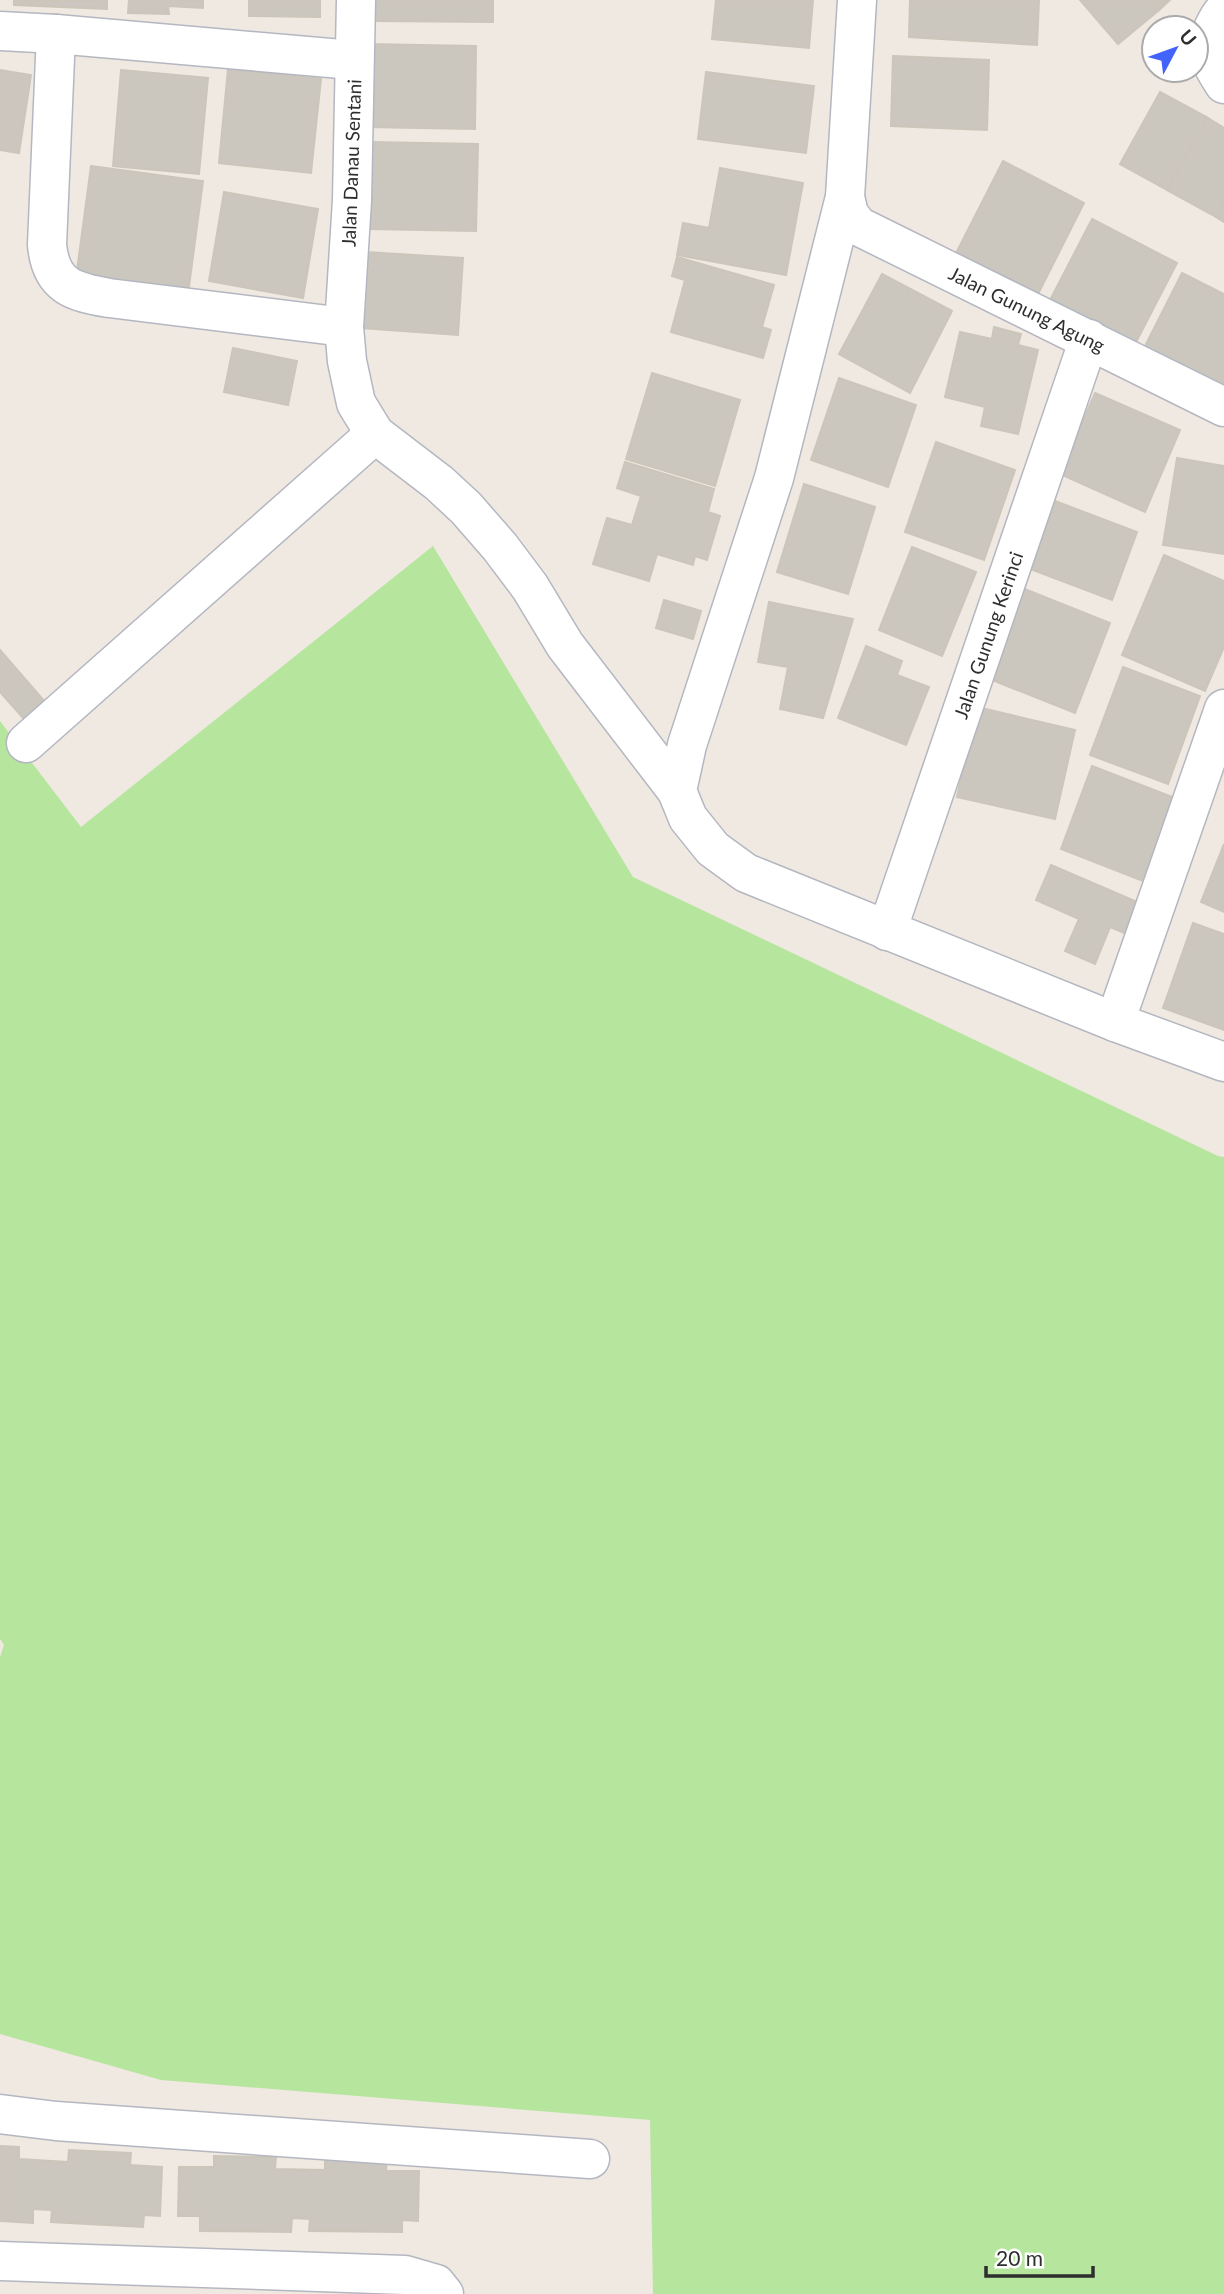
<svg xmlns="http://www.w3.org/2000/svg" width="1224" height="2294" font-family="Lato,sans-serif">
<rect width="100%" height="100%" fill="#efe9e1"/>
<!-- green -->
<path fill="#b6e59e" d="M 433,546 L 633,877 L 1218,1156 L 1224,1157 L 1224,2294 L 653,2294 L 650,2120 L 161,2080 L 0,2034 L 0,1657 L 4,1645 L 0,1639 L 0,721 L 81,827 Z"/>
<!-- building -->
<g fill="#cbc7bf" stroke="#cbc5ba" stroke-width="2">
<path d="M 14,0 L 107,0 L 107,9 L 14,5 Z"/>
<path d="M 129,0 L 203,0 L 203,8 L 168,6 L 169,14 L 128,13 Z"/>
<path d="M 249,0 L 320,0 L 320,17 L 249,16 Z"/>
<path d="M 374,0 L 493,0 L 493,22 L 374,21 Z"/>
<path d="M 716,0 L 813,0 L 809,48 L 712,39 Z"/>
<path d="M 910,0 L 1039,0 L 1037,45 L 909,37 Z"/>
<path d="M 1080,0 L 1151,0 L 1159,10 L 1118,44 Z"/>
<path d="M 1151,0 L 1170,0 L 1159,10 Z"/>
<path d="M 366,44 L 476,46 L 475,129 L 365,127 Z"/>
<path d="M 893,56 L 989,60 L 987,130 L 891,126 Z"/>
<path d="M 228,69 L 321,79 L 311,173 L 219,163 Z"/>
<path d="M 0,70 L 31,75 L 19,153 L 0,150 Z"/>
<path d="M 121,70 L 208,78 L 199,174 L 113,166 Z"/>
<path d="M 706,72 L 814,86 L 806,153 L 698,139 Z"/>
<path d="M 1160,92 L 1208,118 L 1167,190 L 1120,164 Z"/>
<path d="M 1208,118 L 1224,128 L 1224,202 L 1216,217 L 1167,190 Z"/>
<path d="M 370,142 L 478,144 L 476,231 L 369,229 Z"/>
<path d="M 1003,161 L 1084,203 L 1033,304 L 952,261 Z"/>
<path d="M 91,166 L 203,181 L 188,294 L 76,278 Z"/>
<path d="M 720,168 L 803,183 L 786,275 L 677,255 L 683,223 L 709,228 Z"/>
<path d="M 224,192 L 318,209 L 303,298 L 209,281 Z"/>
<path d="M 1224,202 L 1224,222 L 1216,217 Z"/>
<path d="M 1092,219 L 1177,263 L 1132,350 L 1047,306 Z"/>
<path d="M 366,252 L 463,258 L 458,335 L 361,328 Z"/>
<path d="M 677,257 L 774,285 L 762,327 L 771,330 L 763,358 L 671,332 L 685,280 L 672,276 Z"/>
<path d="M 1182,273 L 1224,294 L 1224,390 L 1142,352 Z"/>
<path d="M 882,274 L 952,311 L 910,393 L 839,354 Z"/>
<path d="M 994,327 L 1021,334 L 1018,345 L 1038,350 L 1018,434 L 981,426 L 985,407 L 945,397 L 960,332 L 992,339 Z"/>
<path d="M 233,348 L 297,361 L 288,405 L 224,392 Z"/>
<path d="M 652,373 L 740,400 L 715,486 L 626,459 Z"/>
<path d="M 839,378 L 916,405 L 888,487 L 811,460 Z"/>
<path d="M 1095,393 L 1180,430 L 1145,512 L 1060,474 Z"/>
<path d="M 936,442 L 1015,470 L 984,560 L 905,532 Z"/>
<path d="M 1177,458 L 1224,466 L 1224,554 L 1163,545 Z"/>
<path d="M 625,462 L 714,489 L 708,512 L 720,516 L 707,560 L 695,556 L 693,565 L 657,554 L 649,581 L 593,564 L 607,518 L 632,525 L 641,496 L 617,488 Z"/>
<path d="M 804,484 L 875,507 L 848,594 L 777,572 Z"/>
<path d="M 1055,501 L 1137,532 L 1112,600 L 1030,569 Z"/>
<path d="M 912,547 L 976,572 L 942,656 L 879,630 Z"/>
<path d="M 1164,555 L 1224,581 L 1224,647 L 1205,691 L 1122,655 Z"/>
<path d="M 1022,588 L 1110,623 L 1075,713 L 987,678 Z"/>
<path d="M 664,600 L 701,611 L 693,639 L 656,628 Z"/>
<path d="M 769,602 L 853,619 L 823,718 L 780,709 L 788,667 L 758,662 Z"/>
<path d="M 866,646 L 902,661 L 897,675 L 929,687 L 906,745 L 838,718 Z"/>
<path d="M 0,650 L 45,702 L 25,720 L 0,692 Z"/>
<path d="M 1123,667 L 1200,696 L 1168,784 L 1090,755 Z"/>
<path d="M 977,707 L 1075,730 L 1055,819 L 957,797 Z"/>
<path d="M 1092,766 L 1175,798 L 1143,881 L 1061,849 Z"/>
<path d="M 1224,844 L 1224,912 L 1201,902 Z"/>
<path d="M 1051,865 L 1142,904 L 1129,935 L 1110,927 L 1095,964 L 1065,951 L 1079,919 L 1036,900 Z"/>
<path d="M 1193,923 L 1224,934 L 1224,1030 L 1163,1008 Z"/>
<path d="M 0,2146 L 19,2147 L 19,2159 L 68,2162 L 69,2150 L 131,2153 L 130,2165 L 162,2167 L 160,2216 L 144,2215 L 143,2227 L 51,2222 L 52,2210 L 33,2209 L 33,2223 L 0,2221 Z"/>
<path d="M 214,2156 L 276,2157 L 275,2169 L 325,2170 L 325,2157 L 387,2159 L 386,2171 L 419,2171 L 418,2221 L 402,2220 L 402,2232 L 309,2231 L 310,2219 L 292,2218 L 291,2232 L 200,2231 L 200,2216 L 178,2216 L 179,2167 L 214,2167 Z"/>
</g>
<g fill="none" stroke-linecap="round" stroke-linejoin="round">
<defs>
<g id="minor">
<path d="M 356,0 L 352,200 L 344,327 L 347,361 L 356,403 L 375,434 L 439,483 L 466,508 L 500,547 L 530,587 L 565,645 L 677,791"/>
<path d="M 857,0 L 845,197 L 774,478 L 687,745 L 677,791 L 688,818 L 713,849 L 746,873 L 1115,1022 L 1224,1062"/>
<path d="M 1224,11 C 1218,17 1216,23 1212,31 C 1203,53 1212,65 1224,84"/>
<path d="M 0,31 L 56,34 L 353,60"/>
<path d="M 56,34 L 47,245 C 51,286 73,292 109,298 L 344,327"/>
<path d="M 845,197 L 849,214 L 858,226 L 1224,407"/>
<path d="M 26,743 L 375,434"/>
<path d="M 887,931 L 1089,339"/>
<path d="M 1115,1022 L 1224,709"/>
<path d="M 0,2114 L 56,2121 L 590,2159"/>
<path d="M 0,2261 L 405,2275 L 436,2284 L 444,2294"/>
</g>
</defs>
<!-- minor casing -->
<use href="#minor" stroke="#b4b7c1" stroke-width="41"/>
<!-- minor -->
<use href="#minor" stroke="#fff" stroke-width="38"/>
</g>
<g text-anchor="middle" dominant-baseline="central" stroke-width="5" stroke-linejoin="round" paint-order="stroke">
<!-- street labels -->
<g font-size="19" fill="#2e2e2e" stroke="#fff">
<text transform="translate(351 163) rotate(-88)">Jalan Danau Sentani</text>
<text transform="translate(1027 309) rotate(26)">Jalan Gunung Agung</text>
<text transform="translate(988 635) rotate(-71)">Jalan Gunung Kerinci</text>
</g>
</g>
<!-- north arrow -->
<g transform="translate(1175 49) rotate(49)"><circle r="33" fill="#ffffff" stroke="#ababab" stroke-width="2"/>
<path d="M0-5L12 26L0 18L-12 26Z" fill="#4264fb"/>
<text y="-10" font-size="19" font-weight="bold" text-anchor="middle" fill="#2e2e2e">U</text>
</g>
<!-- scale -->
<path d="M986 2266v10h107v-10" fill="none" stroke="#2e2e2e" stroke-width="3.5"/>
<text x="996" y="2266" font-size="21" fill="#2e2e2e" stroke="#ffffff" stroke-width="5" paint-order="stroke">20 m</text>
</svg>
